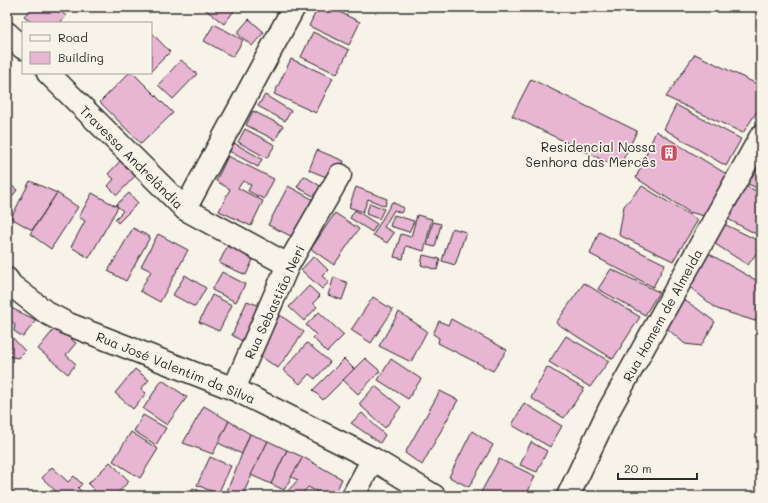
<svg xmlns="http://www.w3.org/2000/svg" width="768" height="503" font-family="Mali,sans-serif">
<rect width="100%" height="100%" fill="#f7f3e8"/>
<filter id="ink" filterUnits="userSpaceOnUse"><feTurbulence type="fractalNoise" baseFrequency=".025" numOctaves="2"/><feDisplacementMap in="SourceGraphic" scale="8" xChannelSelector="R" yChannelSelector="G"/><feConvolveMatrix kernelMatrix="1 2 1 2 8 2 1 2 1" color-interpolation-filters="sRGB"/></filter>
<g filter="url(#ink)">
<!-- building -->
<g fill="#e8b5d3" stroke="#2b2b2b">
<path d="M 33,7 L 57,7 L 66,16 L 60,23 L 32,23 L 24,16 Z"/>
<path d="M 202,7 L 237,7 L 224,24 Z"/>
<path d="M 318,7 L 329,7 L 360,22 L 349,45 L 309,26 Z"/>
<path d="M 249,19 L 264,32 L 252,46 L 237,33 Z"/>
<path d="M 214,24 L 243,40 L 233,57 L 204,41 Z"/>
<path d="M 151,32 L 170,52 L 151,71 Z"/>
<path d="M 313,32 L 349,50 L 337,74 L 301,57 Z"/>
<path d="M 695,54 L 761,86 L 761,105 L 743,133 L 666,97 Z"/>
<path d="M 291,59 L 333,78 L 316,113 L 274,94 Z"/>
<path d="M 181,60 L 197,74 L 173,99 L 158,85 Z"/>
<path d="M 129,73 L 133,73 L 173,113 L 141,144 L 100,102 Z"/>
<path d="M 531,79 L 637,131 L 619,168 L 512,116 Z"/>
<path d="M 265,95 L 291,111 L 285,121 L 258,106 Z"/>
<path d="M 676,105 L 741,139 L 726,166 L 664,129 Z"/>
<path d="M 253,111 L 283,126 L 275,140 L 246,125 Z"/>
<path d="M 245,129 L 275,145 L 267,158 L 238,142 Z"/>
<path d="M 656,131 L 728,175 L 708,217 L 689,212 L 636,178 Z"/>
<path d="M 234,143 L 262,159 L 258,167 L 229,151 Z"/>
<path d="M 317,150 L 344,161 L 336,181 L 309,170 Z"/>
<path d="M 761,150 L 761,190 L 744,182 Z"/>
<path d="M 228,156 L 274,179 L 264,199 L 248,191 L 251,185 L 243,181 L 238,188 L 263,201 L 251,226 L 219,211 L 230,189 L 216,181 Z"/>
<path d="M 122,159 L 137,174 L 117,195 L 108,186 L 114,179 L 108,174 Z"/>
<path d="M 304,176 L 322,187 L 315,197 L 297,187 Z"/>
<path d="M 30,181 L 57,193 L 32,230 L 11,218 Z"/>
<path d="M 7,182 L 17,190 L 7,203 Z"/>
<path d="M 743,185 L 761,193 L 761,223 L 756,234 L 724,217 Z"/>
<path d="M 288,186 L 312,199 L 293,237 L 268,225 Z"/>
<path d="M 642,186 L 698,220 L 673,261 L 619,235 L 624,206 Z"/>
<path d="M 356,187 L 387,199 L 385,206 L 368,199 L 363,212 L 349,207 Z"/>
<path d="M 57,193 L 78,207 L 51,249 L 30,234 Z"/>
<path d="M 92,193 L 118,207 L 89,258 L 71,247 L 85,221 L 79,217 Z"/>
<path d="M 129,193 L 138,203 L 118,223 L 115,219 L 123,211 L 116,205 Z"/>
<path d="M 392,202 L 404,208 L 401,213 L 394,210 L 384,227 L 394,233 L 387,243 L 373,235 Z"/>
<path d="M 370,203 L 384,209 L 379,219 L 366,214 Z"/>
<path d="M 355,210 L 377,224 L 372,232 L 350,218 Z"/>
<path d="M 335,213 L 359,229 L 334,265 L 311,249 Z"/>
<path d="M 394,215 L 414,221 L 409,232 L 390,226 Z"/>
<path d="M 417,215 L 432,219 L 424,251 L 406,246 L 403,259 L 394,257 L 401,234 L 411,237 Z"/>
<path d="M 433,222 L 441,224 L 435,247 L 427,245 Z"/>
<path d="M 724,224 L 761,242 L 761,247 L 748,265 L 712,242 Z"/>
<path d="M 133,228 L 150,237 L 126,281 L 108,271 Z"/>
<path d="M 452,228 L 466,232 L 455,265 L 442,261 Z"/>
<path d="M 599,232 L 665,264 L 653,287 L 590,254 Z"/>
<path d="M 158,234 L 188,250 L 160,302 L 140,291 L 151,271 L 141,266 Z"/>
<path d="M 229,243 L 255,255 L 246,275 L 219,263 Z"/>
<path d="M 706,252 L 761,283 L 761,310 L 755,321 L 717,309 L 686,284 Z"/>
<path d="M 423,255 L 440,259 L 437,270 L 421,265 Z"/>
<path d="M 314,256 L 328,270 L 322,276 L 329,282 L 322,289 L 301,270 Z"/>
<path d="M 611,269 L 659,292 L 645,315 L 598,289 Z"/>
<path d="M 222,272 L 245,284 L 236,302 L 212,290 Z"/>
<path d="M 185,275 L 206,288 L 195,307 L 173,295 Z"/>
<path d="M 334,277 L 348,283 L 342,300 L 328,295 Z"/>
<path d="M 584,283 L 640,317 L 613,359 L 556,323 Z"/>
<path d="M 309,286 L 320,296 L 313,303 L 317,307 L 304,321 L 289,307 Z"/>
<path d="M 212,295 L 232,305 L 219,331 L 199,322 Z"/>
<path d="M 373,297 L 393,310 L 371,343 L 351,330 Z"/>
<path d="M 679,297 L 695,307 L 715,322 L 701,346 L 685,344 L 663,325 Z"/>
<path d="M 247,301 L 260,306 L 245,343 L 232,335 Z"/>
<path d="M 7,306 L 36,320 L 23,337 L 14,331 L 15,324 L 7,318 Z"/>
<path d="M 319,312 L 344,335 L 327,352 L 313,338 L 316,335 L 306,325 Z"/>
<path d="M 399,312 L 427,331 L 411,362 L 379,346 Z"/>
<path d="M 280,315 L 304,332 L 278,368 L 254,352 Z"/>
<path d="M 451,319 L 507,350 L 493,371 L 438,343 L 439,338 L 433,334 L 439,321 L 448,325 Z"/>
<path d="M 56,327 L 76,343 L 66,355 L 76,364 L 68,374 L 38,349 Z"/>
<path d="M 9,334 L 25,351 L 18,358 L 7,356 L 7,336 Z"/>
<path d="M 566,336 L 609,361 L 590,387 L 549,362 Z"/>
<path d="M 307,343 L 330,362 L 315,379 L 309,374 L 300,384 L 283,370 Z"/>
<path d="M 365,358 L 380,371 L 358,394 L 343,380 Z"/>
<path d="M 344,359 L 354,369 L 323,400 L 313,390 Z"/>
<path d="M 391,359 L 421,379 L 408,399 L 378,380 Z"/>
<path d="M 547,367 L 584,389 L 564,418 L 531,398 Z"/>
<path d="M 135,369 L 149,380 L 141,389 L 146,393 L 133,409 L 115,393 Z"/>
<path d="M 162,380 L 187,397 L 167,425 L 143,409 Z"/>
<path d="M 375,386 L 401,407 L 385,428 L 359,404 Z"/>
<path d="M 440,391 L 458,400 L 422,465 L 405,453 Z"/>
<path d="M 524,403 L 562,426 L 550,447 L 512,425 Z"/>
<path d="M 204,406 L 229,421 L 213,454 L 183,443 Z"/>
<path d="M 362,413 L 385,435 L 380,443 L 351,423 Z"/>
<path d="M 143,415 L 166,428 L 156,445 L 134,431 Z"/>
<path d="M 229,421 L 250,434 L 242,454 L 218,443 Z"/>
<path d="M 472,431 L 493,445 L 469,487 L 449,477 Z"/>
<path d="M 131,432 L 158,449 L 140,478 L 113,461 Z"/>
<path d="M 250,434 L 268,441 L 242,496 L 225,496 Z"/>
<path d="M 268,441 L 287,450 L 271,484 L 251,475 Z"/>
<path d="M 531,442 L 547,451 L 537,472 L 520,465 Z"/>
<path d="M 287,450 L 303,457 L 284,490 L 271,484 Z"/>
<path d="M 210,457 L 231,466 L 218,494 L 197,485 Z"/>
<path d="M 303,457 L 342,479 L 334,496 L 325,496 L 308,487 L 300,496 L 283,496 L 298,480 L 291,477 Z"/>
<path d="M 499,459 L 535,476 L 526,496 L 479,496 Z"/>
<path d="M 110,462 L 129,481 L 115,496 L 100,496 L 88,484 Z"/>
<path d="M 52,467 L 68,482 L 74,476 L 82,484 L 78,488 L 86,496 L 61,496 L 42,478 Z"/>
<path d="M 193,488 L 211,496 L 189,496 Z"/>
</g>
<g fill="none" stroke-linecap="round" stroke-linejoin="round">
<defs>
<g id="minor">
<path d="M 7,33 L 23,48"/>
<path d="M 48,73 L 185,209 L 288,265"/>
<path d="M 185,209 L 294,7"/>
<path d="M 7,279 L 11,285 L 47,313 L 68,324 L 234,389 L 373,459 L 434,496"/>
<path d="M 234,389 L 288,265 L 340,175"/>
<path d="M 353,496 L 373,459"/>
<path d="M 568,496 L 610,408 L 761,136"/>
</g>
</defs>
<!-- minor casing -->
<use href="#minor" stroke="#2b2b2b" stroke-width="25"/>
<!-- minor -->
<use href="#minor" stroke="#f7f3e8" stroke-width="22"/>
</g>
</g>
<!-- icons -->
<defs>
<symbol id="building-square" viewBox="-11 -11 22 22"><rect x="-9" y="-9" width="18" height="18" rx="4" fill="#d1495b" stroke="#f7f3e8"/><path d="M-4-6H4V6H1V3H-1V6H-4ZM-2.5-4.3h1.7v1.8h-1.7ZM.8-4.3h1.7v1.8H.8ZM-2.5-1h1.7V.8h-1.7ZM.8-1h1.7V.8H.8Z" fill="#fff"/></symbol>
</defs>
<g fill-rule="evenodd">
<use href="#building-square" x="659" y="143" width="20" height="20"/>
</g>
<g text-anchor="middle" dominant-baseline="central" stroke-width="3.5" stroke-linejoin="round" paint-order="stroke">
<!-- poi labels -->
<g font-size="13" fill="#2b2b2b" stroke="#f7f3e8" text-anchor="end">
<text x="656" y="146">Residencial Nossa<tspan x="656" dy="15">Senhora das Mercês</tspan></text>
</g>
<!-- street labels -->
<g font-size="13" fill="#2b2b2b" stroke="#f7f3e8">
<text transform="translate(132 157) rotate(45)">Travessa Andrelândia</text>
<text transform="translate(274 302) rotate(-65)">Rua Sebastião Neri</text>
<text transform="translate(662 315) rotate(-61)">Rua Homem de Almeida</text>
<text transform="translate(176 367) rotate(22)">Rua José Valentim da Silva</text>
</g>
</g>
<!-- margin -->
<rect width="768" height="503" fill="none" stroke="#f7f3e8" stroke-width="24"/>
<rect x="12" y="12" width="744" height="479" fill="none" stroke="#2b2b2b" stroke-width="1.5" filter="url(#ink)"/>
<!-- legend -->
<rect x="22" y="22" width="130" height="52" fill="#f7f3e8" stroke="#a5a39c"/>
<rect x="30" y="35" width="20" height="6" fill="#f7f3e8" stroke="#a5a39c"/>
<text x="58" y="42" font-size="12" fill="#2b2b2b">Road</text>
<rect x="30" y="52" width="20" height="12" fill="#e8b5d3" stroke="#a5a39c"/>
<text x="58" y="62" font-size="12" fill="#2b2b2b">Building</text>
<!-- scale -->
<path d="M618 473v6h79v-6" fill="none" stroke="#2b2b2b" stroke-width="2"/>
<text x="624" y="473" font-size="12" fill="#2b2b2b" stroke="#f7f3e8" stroke-width="3" paint-order="stroke">20 m</text>
</svg>
